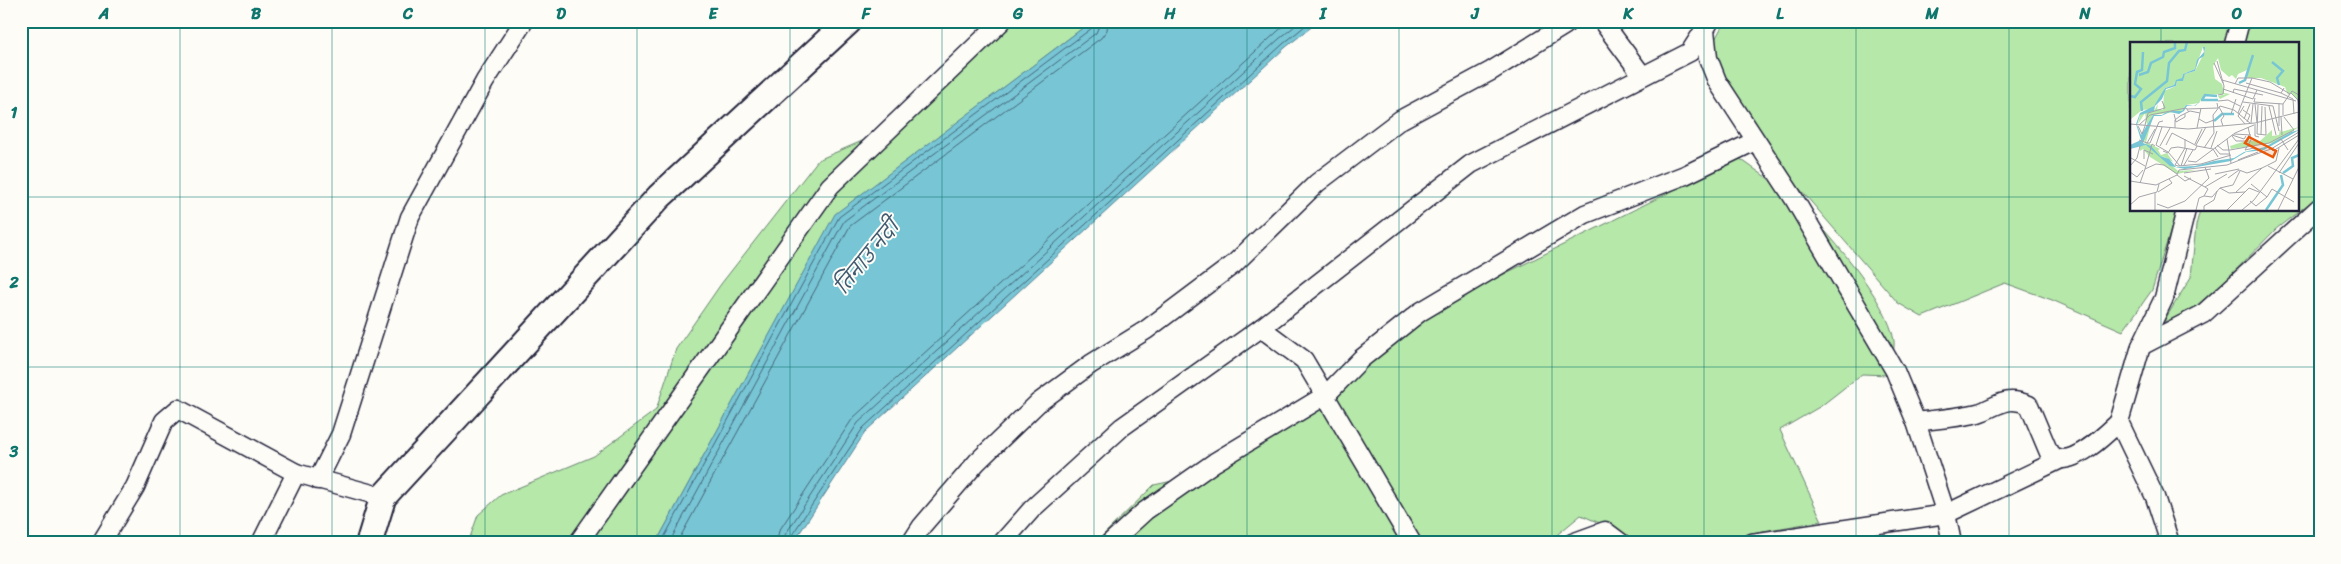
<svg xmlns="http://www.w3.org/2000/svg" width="2341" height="564" font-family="Sriracha,'Playpen Sans Deva',sans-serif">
<rect width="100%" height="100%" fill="#fdfcf7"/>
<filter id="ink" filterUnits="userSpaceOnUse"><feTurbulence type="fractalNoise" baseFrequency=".02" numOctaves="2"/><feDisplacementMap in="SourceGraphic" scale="10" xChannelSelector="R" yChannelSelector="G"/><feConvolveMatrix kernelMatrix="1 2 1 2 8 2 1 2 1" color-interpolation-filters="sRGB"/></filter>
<g filter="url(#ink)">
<!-- green -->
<g fill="#b5e8a9" stroke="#6c8572">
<path d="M 1016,21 L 1092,21 L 836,214 L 656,543 L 468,543 L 478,515 L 501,495 L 594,456 L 656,410 L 676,349 L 721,284 L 818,160 L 890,129 L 945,86 Z"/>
<path d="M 1725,21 L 2234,21 L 2227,44 L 2131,44 L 2131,210 L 2177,210 L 2152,290 L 2123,331 L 2052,300 L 2005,283 L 1922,317 L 1898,303 L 1781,167 L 1742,132 L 1713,43 Z"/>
<path d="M 2250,21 L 2320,21 L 2320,195 L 2276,229 L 2229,277 L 2178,322 L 2164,321 L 2191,277 L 2196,225 L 2200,210 L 2297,210 L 2297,44 L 2243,44 Z"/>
<path d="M 1739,158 C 1757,171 1777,184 1794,199 C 1824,226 1889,302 1894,341 C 1895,351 1890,365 1887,375 L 1862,374 L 1821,406 L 1780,430 L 1822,521 L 1693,543 L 1630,543 L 1611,528 L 1581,515 L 1547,543 L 1095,543 L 1154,485 L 1186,478 L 1295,412 L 1417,317 Z"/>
</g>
<!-- water -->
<path fill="#78c6d5" stroke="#568497" d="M 1092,21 L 1319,21 L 1286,47 L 866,431 L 793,543 L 656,543 L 835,214 Z"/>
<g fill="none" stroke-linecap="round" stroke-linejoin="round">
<!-- shore -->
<g stroke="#446479" stroke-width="1">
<path d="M 661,543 L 839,217 L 1092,28 L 1095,21"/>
<path d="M 669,543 L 844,221 L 1096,33 L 1101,21"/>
<path d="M 677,543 L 850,226 L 1101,38 L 1107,30 L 1108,21"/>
<path d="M 776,543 L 779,531 L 853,418 L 1289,21"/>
<path d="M 783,543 L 785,535 L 858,423 L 1279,39 L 1301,21"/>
<path d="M 789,543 L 790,538 L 863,428 L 1283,44 L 1311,21"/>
</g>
<defs>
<g id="street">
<path d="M 1602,21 L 1642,75"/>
<path d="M 1705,30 L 1708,58 L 1717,81 L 1793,197 L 1895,371 L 1916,422"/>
<path d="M 2234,44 L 2240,21"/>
<path d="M 1261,328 L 1304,360 L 1412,543"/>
<path d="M 2141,346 L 2203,314 L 2320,207"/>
<path d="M 318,480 L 341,434 L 410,217 L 485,81 L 524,21"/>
<path d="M 101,543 L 135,487 L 164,421 L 178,409 L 296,473 L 383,497"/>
<path d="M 261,543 L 296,473"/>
<path d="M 578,543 L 830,186 L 1002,21"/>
<path d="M 911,543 L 922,526 L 977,462 L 1038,403 L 1091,364 L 1146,330 L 1234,264 L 1317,183 L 1400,120 L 1491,71 L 1565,25 L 1567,21"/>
<path d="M 1002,543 L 1032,509 L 1122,427 L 1261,328 L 1471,164 L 1690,52 L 1710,21"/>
<path d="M 1110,543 L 1145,511 L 1215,462 L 1326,395 L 1361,359 L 1420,312 L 1585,214 L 1685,175 L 1755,141"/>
<path d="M 1572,543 L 1605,531 L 1621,543"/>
<path d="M 1752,543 L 1946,514 L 1916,422 C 1936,419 1958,418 1978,413 C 1999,406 2005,395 2029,405 L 2050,455 C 2053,456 2058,459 2061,459 C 2080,460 2106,434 2119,422"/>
<path d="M 1952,543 L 1946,514 L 2061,459"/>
<path d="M 2170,543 L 2155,497 L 2119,422 L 2141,346 L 2164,298 L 2186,210"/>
</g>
<path id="secondary" d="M 369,543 L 383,497 L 659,197 L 849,21"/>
</defs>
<!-- street casing -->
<use href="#street" stroke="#22223b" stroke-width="21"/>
<!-- secondary casing -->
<use href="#secondary" stroke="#22223b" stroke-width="29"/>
<!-- street -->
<use href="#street" stroke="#fdfcf7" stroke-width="18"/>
<!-- secondary -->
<use href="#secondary" stroke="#fdfcf7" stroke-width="25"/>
</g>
</g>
<!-- grid -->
<path fill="none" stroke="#0f766e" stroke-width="1" stroke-opacity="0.55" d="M 180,21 L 180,543M 332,21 L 332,543M 485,21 L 485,543M 637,21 L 637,543M 790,21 L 790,543M 942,21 L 942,543M 1094,21 L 1094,543M 1247,21 L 1247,543M 1399,21 L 1399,543M 1552,21 L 1552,543M 1704,21 L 1704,543M 1856,21 L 1856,543M 2009,21 L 2009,543M 2161,21 L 2161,44M 21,197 L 2131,197M 2297,197 L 2320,197M 2161,210 L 2161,543M 21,367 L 2320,367"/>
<g text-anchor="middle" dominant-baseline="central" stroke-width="4" stroke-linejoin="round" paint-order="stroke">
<!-- water labels -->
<g font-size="19" font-style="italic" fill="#405b71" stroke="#fdfcf7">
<text transform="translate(867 257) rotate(-51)">तिनाउ नदी</text>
</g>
</g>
<!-- overview -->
<g transform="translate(2130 42)">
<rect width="169" height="169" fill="#fdfcf7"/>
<path d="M 0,0 L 169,0 L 169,60 L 161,51 L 158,53 L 155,45 L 131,36 L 116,36 L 117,28 L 108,32 L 106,37 L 102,33 L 99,35 L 91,28 L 88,16 L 83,24 L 85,37 L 92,42 L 94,51 L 100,52 L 90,57 L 88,54 L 96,52 L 74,53 L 69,61 L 56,63 L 52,69 L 23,73 L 17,83 L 15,71 L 8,82 L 10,73 L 15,70 L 24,69 L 28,62 L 27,67 L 33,68 L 34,49 L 46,44 L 47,39 L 53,38 L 55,32 L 65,29 L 75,9 L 73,5 L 65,27 L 53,32 L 52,36 L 45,40 L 44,43 L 35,46 L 30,57 L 21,67 L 12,68 L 1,77 ZM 22,77 L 16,100 L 30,107 L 28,108 L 31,113 L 37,111 L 43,120 L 32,114 L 48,129 L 66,128 L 47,132 L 20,115 L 13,107 L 10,109 L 10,104 L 16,103 L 13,95 ZM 169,85 L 143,101 L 101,107 L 100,104 L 119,98 L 129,100 L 142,88 L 142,94 L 149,93 L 150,87 L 151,90 Z" fill="#b5e8a9"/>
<path d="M 73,5 L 75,5 L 74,14 L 69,17 L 65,29 L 55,32 L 53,39 L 47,39 L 46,44 L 36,47 L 32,57 L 25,64 L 24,69 L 10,73 L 7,83 L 11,93 L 23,73 L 32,73 L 35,71 L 41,69 L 52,69 L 56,63 L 64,64 L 71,59 L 65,64 L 57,64 L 54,69 L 49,72 L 40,70 L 31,74 L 24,74 L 13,101 L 21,104 L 30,114 L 39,117 L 46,125 L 65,124 L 84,119 L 104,116 L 114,110 L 135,105 L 161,90 L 169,88 L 134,108 L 116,110 L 101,119 L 55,127 L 40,124 L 16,103 L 0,107 L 0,103 L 11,98 L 6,82 L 10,71 L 24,64 L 35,46 L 44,43 L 46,38 L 52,36 L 53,32 L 65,27 L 67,18 L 74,10 Z" fill="#78c6d5"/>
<path fill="none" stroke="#78c6d5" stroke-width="2.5" d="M 142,20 L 153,29 L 147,36 L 149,43M 9,33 L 18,30 L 21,21 L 33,15 L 34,10 L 45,6 L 45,0M 109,41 L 115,38 L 123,13M 0,54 L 5,55 L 11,47 L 5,42 L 7,30 L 12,28 L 13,10M 71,58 L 88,58M 72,58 L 75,53 L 87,54M 12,69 L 11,60 L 37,39 L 39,21 L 49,9 L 55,8 L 57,0M 84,79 L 92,72 L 104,72M 153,131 L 163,124 L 162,116 L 169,113M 136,168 L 153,143 L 151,133"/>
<path fill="none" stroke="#a5a5ac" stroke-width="1" d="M 87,19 L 94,44 L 93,52 L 88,53M 84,21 L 93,41M 92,38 L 166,59M 116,41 L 151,51 L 154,46M 105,42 L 108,36 L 122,36M 93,47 L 123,57 L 127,48M 103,51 L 104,47 L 133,53M 151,51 L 163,57 L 164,72M 161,51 L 168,58 L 169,68M 125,56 L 124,60 L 153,62M 88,59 L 98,58 L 110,64M 113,60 L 143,64M 149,61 L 149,84M 125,62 L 127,81M 128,63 L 127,92 L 136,93M 114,64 L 108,74 L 115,82M 139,64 L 146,93M 143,64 L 149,89M 89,65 L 94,74 L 91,78 L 93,84M 135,65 L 136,93M 57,67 L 88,66 L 87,61M 113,68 L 120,73 L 117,80M 108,71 L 122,36 L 140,40 L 160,52M 44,72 L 46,80 L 55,75 L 55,72M 101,72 L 106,57M 153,73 L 153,62 L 162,49 L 169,53M 151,75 L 152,93M 69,77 L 76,81 L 84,78M 114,77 L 120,62M 121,81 L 123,62M 0,82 L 58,87 L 125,81 L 169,70M 125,82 L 125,94 L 129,95M 9,83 L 20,73 L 56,66 L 59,70M 15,83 L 18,71 L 35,66 L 32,59M 8,84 L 12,92 L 15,84M 118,85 L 121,98 L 115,108 L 124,106M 45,86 L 45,78 L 50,74 L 60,69 L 70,71M 67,86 L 71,66M 104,92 L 121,93M 131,92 L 132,64M 102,93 L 114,97 L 116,94M 102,94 L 106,99 L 118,99M 55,97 L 55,106 L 45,123 L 48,124 L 71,122 L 101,113M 97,97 L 101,121M 9,98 L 17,101 L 25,87M 148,99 L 151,97 L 158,108M 17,101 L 20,101 L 29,80 L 33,79M 65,102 L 72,87M 26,103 L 38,110 L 50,124M 26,103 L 32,85M 36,103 L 42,91 L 67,104M 66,103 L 76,85M 87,103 L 93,108 L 100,108 L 139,101 L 164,88 L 154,75M 30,104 L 40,86M 74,106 L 84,91 L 83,73 L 90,64 L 104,68 L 120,81M 81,106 L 87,89M 85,106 L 90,112 L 100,112M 141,107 L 143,109 L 169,93M 33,109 L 38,111 L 41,106 L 48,105 L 65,108 L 67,104 L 83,107 L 88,115M 1,116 L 15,124M 14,117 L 14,108 L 23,112M 108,118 L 128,110M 58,119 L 66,120 L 105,91 L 124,83M 54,123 L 63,108M 0,124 L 7,116 L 10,104M 51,124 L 57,106M 138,124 L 163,137M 15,127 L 22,102 L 25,104M 110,129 L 103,143 L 90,146 L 99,151 L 115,150M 0,130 L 7,135 L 13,128M 54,131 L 81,127M 149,131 L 169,101M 85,132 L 109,127M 54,134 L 75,145 L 97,132M 61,136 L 55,139 L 47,133 L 49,128 L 97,123 L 115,116 L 141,107 L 169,90M 98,136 L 109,128 L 117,131 L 132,126M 0,139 L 26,143 L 47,133M 10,141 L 15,127 L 26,122 L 34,123 L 47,132M 121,142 L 137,155 L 142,147 L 164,160M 28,150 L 42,141 L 39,137M 106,150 L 132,126 L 146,119 L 149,106M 74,154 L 82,155 L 90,146M 120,159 L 126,164 L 137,155M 27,162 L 38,166 L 55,159 L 79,136 L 75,125M 0,163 L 9,155 L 27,150 L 29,142M 25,168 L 25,151M 66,168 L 69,156 L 74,154 L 78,147 L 75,145M 74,168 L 74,164 L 84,158 L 87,149M 97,168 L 119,146 L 129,150M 112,168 L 124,158 L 169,97M 148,168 L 169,125"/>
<path fill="#e8590c" fill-opacity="0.15" stroke="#e8590c" stroke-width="2.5" d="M 119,95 L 146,109 L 143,115 L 115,101 Z"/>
<rect width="169" height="169" fill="none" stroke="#22223b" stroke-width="2.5"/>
</g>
<!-- margin -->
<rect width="2341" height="564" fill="none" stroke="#fdfcf7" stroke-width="55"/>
<rect x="28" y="28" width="2286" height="508" fill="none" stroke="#0f766e" stroke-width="2"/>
<g font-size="16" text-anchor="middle" font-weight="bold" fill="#0f766e">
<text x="104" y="19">A</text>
<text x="256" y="19">B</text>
<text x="408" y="19">C</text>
<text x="561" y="19">D</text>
<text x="713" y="19">E</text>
<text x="866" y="19">F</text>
<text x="1018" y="19">G</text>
<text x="1170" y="19">H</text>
<text x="1323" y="19">I</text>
<text x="1475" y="19">J</text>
<text x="1628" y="19">K</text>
<text x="1780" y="19">L</text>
<text x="1932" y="19">M</text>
<text x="2085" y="19">N</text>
<text x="2237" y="19">O</text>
<text x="14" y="118">1</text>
<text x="14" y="288">2</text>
<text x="14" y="457">3</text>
</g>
</svg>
